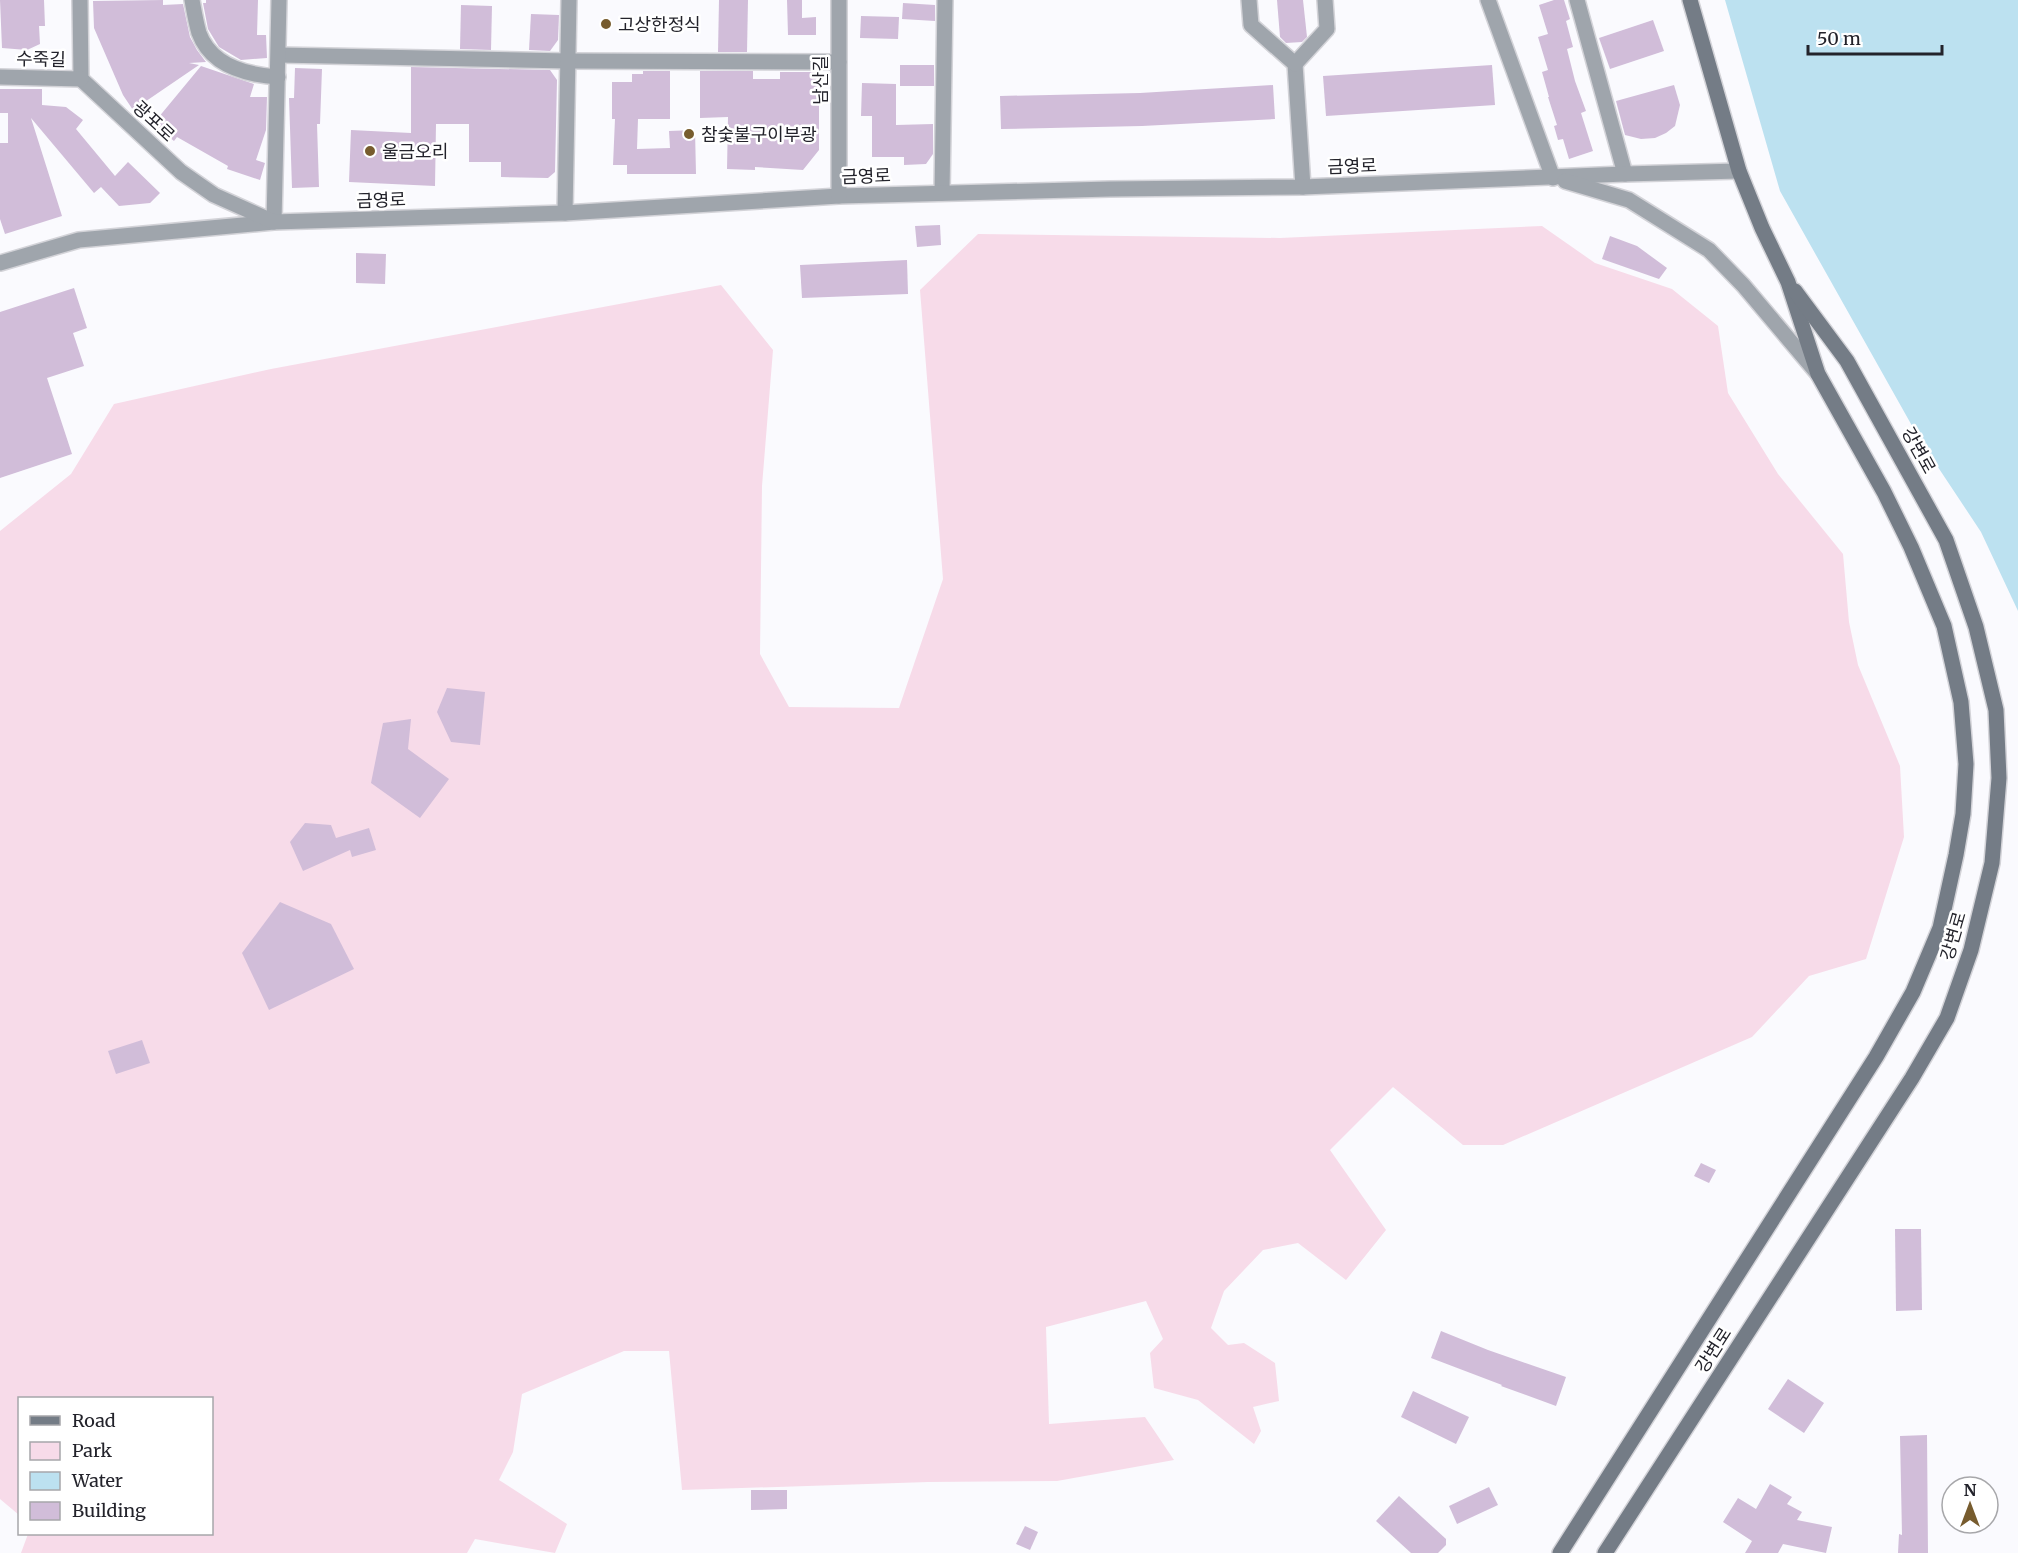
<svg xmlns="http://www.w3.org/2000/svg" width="2018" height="1553" font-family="Merriweather,'Noto Sans KR',serif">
<rect width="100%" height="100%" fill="#fafafe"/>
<!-- green -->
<path fill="#f7dbe9" d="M 1542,226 L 1595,263 L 1672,289 L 1718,326 L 1728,393 L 1778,474 L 1843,554 L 1849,622 L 1858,665 L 1900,766 L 1904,837 L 1866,959 L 1809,976 L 1752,1037 L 1503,1145 L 1463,1145 L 1393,1087 L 1330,1150 L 1386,1230 L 1346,1280 L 1298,1243 L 1263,1250 L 1224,1291 L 1211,1328 L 1228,1345 L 1244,1343 L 1275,1363 L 1279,1401 L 1253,1407 L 1261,1431 L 1254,1444 L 1198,1400 L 1154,1388 L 1150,1353 L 1163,1339 L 1146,1301 L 1046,1327 L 1049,1424 L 1145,1417 L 1174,1460 L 1057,1481 L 928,1482 L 682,1490 L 669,1351 L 624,1351 L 522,1394 L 513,1452 L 499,1480 L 567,1524 L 555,1553 L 475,1539 L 467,1553 L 21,1553 L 28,1534 L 212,1534 L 212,1398 L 20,1398 L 19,1515 L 0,1499 L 0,531 L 71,474 L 114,404 L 271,369 L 721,285 L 773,350 L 762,486 L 760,654 L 789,707 L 899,708 L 943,579 L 920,290 L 978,234 L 1280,238 Z"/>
<!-- water -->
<path fill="#bce1f0" d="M 1725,0 L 2018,0 L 2018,611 L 1981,532 L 1920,440 L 1780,191 Z"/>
<!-- building -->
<g fill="#d1bdd9">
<path d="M 0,0 L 44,0 L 45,26 L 39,26 L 40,44 L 27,50 L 2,48 Z"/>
<path d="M 163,0 L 163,5 L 183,4 L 190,37 L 197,50 L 206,62 L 189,63 L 199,65 L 133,110 L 123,95 L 94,28 L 93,1 Z"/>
<path d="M 206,0 L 258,0 L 257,35 L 266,35 L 267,58 L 241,60 L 219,47 L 208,29 L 203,3 L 206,3 Z"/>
<path d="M 719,0 L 748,0 L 747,52 L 718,52 Z"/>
<path d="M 787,0 L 802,0 L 802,18 L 816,17 L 816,35 L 788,35 Z"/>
<path d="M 1277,0 L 1303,0 L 1307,37 L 1302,42 L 1286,43 L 1280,37 Z"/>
<path d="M 1554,0 L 1564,0 L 1570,19 L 1566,21 L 1573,47 L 1567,49 L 1575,81 L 1586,111 L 1581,113 L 1593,151 L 1569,159 L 1563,139 L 1558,140 L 1554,126 L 1557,125 L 1548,97 L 1549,97 L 1542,72 L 1548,70 L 1538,37 L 1548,34 L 1539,5 Z"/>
<path d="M 903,3 L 935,5 L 935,21 L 902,19 Z"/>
<path d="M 461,5 L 492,6 L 491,50 L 460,49 Z"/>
<path d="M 531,14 L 559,15 L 558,40 L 550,51 L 529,50 Z"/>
<path d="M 861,16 L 899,17 L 898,39 L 860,38 Z"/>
<path d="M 1653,20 L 1664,51 L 1610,69 L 1599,38 Z"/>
<rect x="900" y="65" width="34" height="21"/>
<path d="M 1492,65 L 1495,105 L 1326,116 L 1323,76 Z"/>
<path d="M 201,66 L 254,84 L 250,97 L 267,97 L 266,130 L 256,160 L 265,163 L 260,180 L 227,169 L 228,166 L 177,137 L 174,141 L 153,124 Z"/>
<path d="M 411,67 L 550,70 L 557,80 L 555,172 L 548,178 L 501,177 L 501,162 L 469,162 L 469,124 L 436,124 L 435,186 L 349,182 L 351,130 L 411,133 Z"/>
<path d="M 295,68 L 322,69 L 320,124 L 317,124 L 319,187 L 292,188 L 289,98 L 294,98 Z"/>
<path d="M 643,71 L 670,71 L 670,119 L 638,119 L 637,149 L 670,148 L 669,131 L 695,130 L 696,174 L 627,174 L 627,165 L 613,165 L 615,119 L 612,119 L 612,82 L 632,82 L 632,74 L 643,74 Z"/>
<path d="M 700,71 L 753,71 L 753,79 L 780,79 L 780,72 L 819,72 L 819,150 L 803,170 L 755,167 L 755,170 L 727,169 L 728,117 L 700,118 Z"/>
<path d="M 862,83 L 896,84 L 896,125 L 933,124 L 933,154 L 926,164 L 904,165 L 904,157 L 872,157 L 872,116 L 861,116 Z"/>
<path d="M 1273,85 L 1275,119 L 1142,126 L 1001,129 L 1000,96 L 1140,93 Z"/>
<path d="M 1674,85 L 1680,105 L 1675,126 L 1666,133 L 1655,138 L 1641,139 L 1625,135 L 1616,101 Z"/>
<path d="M 0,89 L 42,89 L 42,105 L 66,107 L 83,120 L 76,129 L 115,176 L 128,162 L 160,193 L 150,203 L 119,206 L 101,187 L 94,193 L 31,118 L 62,216 L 5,234 L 0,219 L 0,143 L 8,143 L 8,113 L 0,113 Z"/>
<path d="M 940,225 L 941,245 L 917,247 L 915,226 Z"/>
<path d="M 1610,236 L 1637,246 L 1667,268 L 1659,279 L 1602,259 Z"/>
<path d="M 356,253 L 386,254 L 385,284 L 356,283 Z"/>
<path d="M 907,260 L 908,294 L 802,298 L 800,265 Z"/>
<path d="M 74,288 L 87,328 L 73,333 L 84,366 L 47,378 L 72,454 L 0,478 L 0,312 Z"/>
<path d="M 447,688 L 485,692 L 480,745 L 451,742 L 437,712 Z"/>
<path d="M 411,719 L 408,749 L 449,779 L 420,818 L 371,783 L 383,723 Z"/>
<path d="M 305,823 L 331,825 L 336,838 L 369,828 L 376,850 L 352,857 L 350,850 L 303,871 L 290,842 Z"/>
<path d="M 280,902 L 331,924 L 354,969 L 269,1010 L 242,953 Z"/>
<path d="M 142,1040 L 150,1063 L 116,1074 L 108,1051 Z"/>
<path d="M 1701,1163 L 1716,1170 L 1709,1183 L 1694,1176 Z"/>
<path d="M 1895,1229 L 1921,1229 L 1922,1310 L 1896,1311 Z"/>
<path d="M 1441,1331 L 1488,1350 L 1566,1377 L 1556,1406 L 1501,1386 L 1502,1385 L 1431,1358 Z"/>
<path d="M 1788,1379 L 1824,1403 L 1804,1433 L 1768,1409 Z"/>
<path d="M 1413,1391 L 1469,1417 L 1456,1444 L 1401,1417 Z"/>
<path d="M 1927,1435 L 1928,1553 L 1898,1553 L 1899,1534 L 1902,1535 L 1900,1436 Z"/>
<path d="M 1770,1484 L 1792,1497 L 1787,1504 L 1802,1512 L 1797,1520 L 1832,1527 L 1826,1553 L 1783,1544 L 1778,1553 L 1745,1553 L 1752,1541 L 1723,1522 L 1738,1498 L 1756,1509 Z"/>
<path d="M 1489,1487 L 1498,1505 L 1457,1524 L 1449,1506 Z"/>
<path d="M 751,1490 L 787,1490 L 787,1509 L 751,1510 Z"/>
<path d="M 1399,1496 L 1446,1539 L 1446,1545 L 1438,1553 L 1411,1553 L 1376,1521 Z"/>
<path d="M 1025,1526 L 1038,1532 L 1030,1550 L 1016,1544 Z"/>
</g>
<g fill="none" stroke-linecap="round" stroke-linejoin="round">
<defs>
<g id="minor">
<path d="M 192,0 C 194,11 196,23 199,33 C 211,66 247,75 278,77"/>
<path d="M 1249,0 L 1251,25 L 1295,64 L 1303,187"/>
<path d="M 1488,0 L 1553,178"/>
<path d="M 1577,0 L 1625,174"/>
<path d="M 279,55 L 568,61 L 839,62"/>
<path d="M 1295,64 L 1327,29 L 1325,0"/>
<path d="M 942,193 L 945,0"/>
<path d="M 565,213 L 569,0"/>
<path d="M 0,263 L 79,240 L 274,222 L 279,0"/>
</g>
<g id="tertiary">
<path d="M 80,0 L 81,79 L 181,172 L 214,195 L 274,222 L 565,213 L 839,196 L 1110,189 L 1303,187 L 1625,174 L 1739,171"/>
<path d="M 0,77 L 81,79"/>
<path d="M 1565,181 L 1629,200 L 1709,250 L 1743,285 L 1818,374"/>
<path d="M 839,196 L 839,0"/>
</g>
<g id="secondary">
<path d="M 1560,1553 L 1876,1057 L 1913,992 L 1940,928 L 1956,855 L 1963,814 L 1966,764 L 1961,702 L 1944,626 L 1911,547 L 1884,492 L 1818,374 L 1788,282 L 1762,228 L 1739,171 L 1690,0"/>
<path d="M 1605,1553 L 1912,1078 L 1947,1018 L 1971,950 L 1992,863 L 1999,778 L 1996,710 L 1976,627 L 1946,540 L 1847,361 L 1795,291"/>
</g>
</defs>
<!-- minor casing -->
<use href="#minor" stroke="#d3d3d8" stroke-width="18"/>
<!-- tertiary casing -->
<use href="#tertiary" stroke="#d3d3d8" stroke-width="18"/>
<!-- secondary casing -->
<use href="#secondary" stroke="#d3d3d8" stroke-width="18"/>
<!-- minor -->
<use href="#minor" stroke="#9fa5ac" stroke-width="15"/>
<!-- tertiary -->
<use href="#tertiary" stroke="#9fa5ac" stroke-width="15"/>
<!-- secondary -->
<use href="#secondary" stroke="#747c86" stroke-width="15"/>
</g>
<!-- markers -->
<g fill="#775c2e" stroke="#fff" stroke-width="2">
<circle cx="606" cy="24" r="6"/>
<circle cx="689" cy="134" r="6"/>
<circle cx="370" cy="151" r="6"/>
</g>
<g text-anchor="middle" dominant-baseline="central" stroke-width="5" stroke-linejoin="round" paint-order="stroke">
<!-- poi labels -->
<g font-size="18" fill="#23232b" stroke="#fff" text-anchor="start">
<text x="618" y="24">고상한정식</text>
<text x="701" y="134">참숯불구이부광</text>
<text x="382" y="151">울금오리</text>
</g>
<!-- street labels -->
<g font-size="18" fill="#23232b" stroke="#fff">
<text transform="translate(41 59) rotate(1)">수죽길</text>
<text transform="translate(820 80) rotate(-90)">남산길</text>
<text transform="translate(154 121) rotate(43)">광포로</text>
<text transform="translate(1352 166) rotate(-2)">금영로</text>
<text transform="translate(866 176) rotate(-2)">금영로</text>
<text transform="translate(381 200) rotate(-2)">금영로</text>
<text transform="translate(1919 450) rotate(61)">강변로</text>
<text transform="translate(1953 936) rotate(-74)">강변로</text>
<text transform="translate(1713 1350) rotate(-57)">강변로</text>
</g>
</g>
<!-- legend -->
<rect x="18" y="1397" width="195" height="138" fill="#ffffff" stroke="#a7a7aa" stroke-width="1.5"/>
<rect x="30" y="1416" width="30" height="9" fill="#747c86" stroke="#a7a7aa" stroke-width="1.5"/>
<text x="72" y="1427" font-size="18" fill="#23232b">Road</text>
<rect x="30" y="1442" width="30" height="18" fill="#f7dbe9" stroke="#a7a7aa" stroke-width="1.5"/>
<text x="72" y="1457" font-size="18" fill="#23232b">Park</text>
<rect x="30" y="1472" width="30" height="18" fill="#bce1f0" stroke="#a7a7aa" stroke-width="1.5"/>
<text x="72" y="1487" font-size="18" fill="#23232b">Water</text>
<rect x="30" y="1502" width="30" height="18" fill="#d1bdd9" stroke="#a7a7aa" stroke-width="1.5"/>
<text x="72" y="1517" font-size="18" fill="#23232b">Building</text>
<!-- north arrow -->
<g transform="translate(1970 1505)"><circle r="28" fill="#ffffff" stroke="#a7a7aa" stroke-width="1.5"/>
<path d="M0-4.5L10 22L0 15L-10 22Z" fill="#775c2e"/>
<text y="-9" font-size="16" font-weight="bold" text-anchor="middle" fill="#23232b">N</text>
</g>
<!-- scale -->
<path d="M1808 45v9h134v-9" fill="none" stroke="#23232b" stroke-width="3"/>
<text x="1817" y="45" font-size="18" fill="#23232b" stroke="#ffffff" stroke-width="4.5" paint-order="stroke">50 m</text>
</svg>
